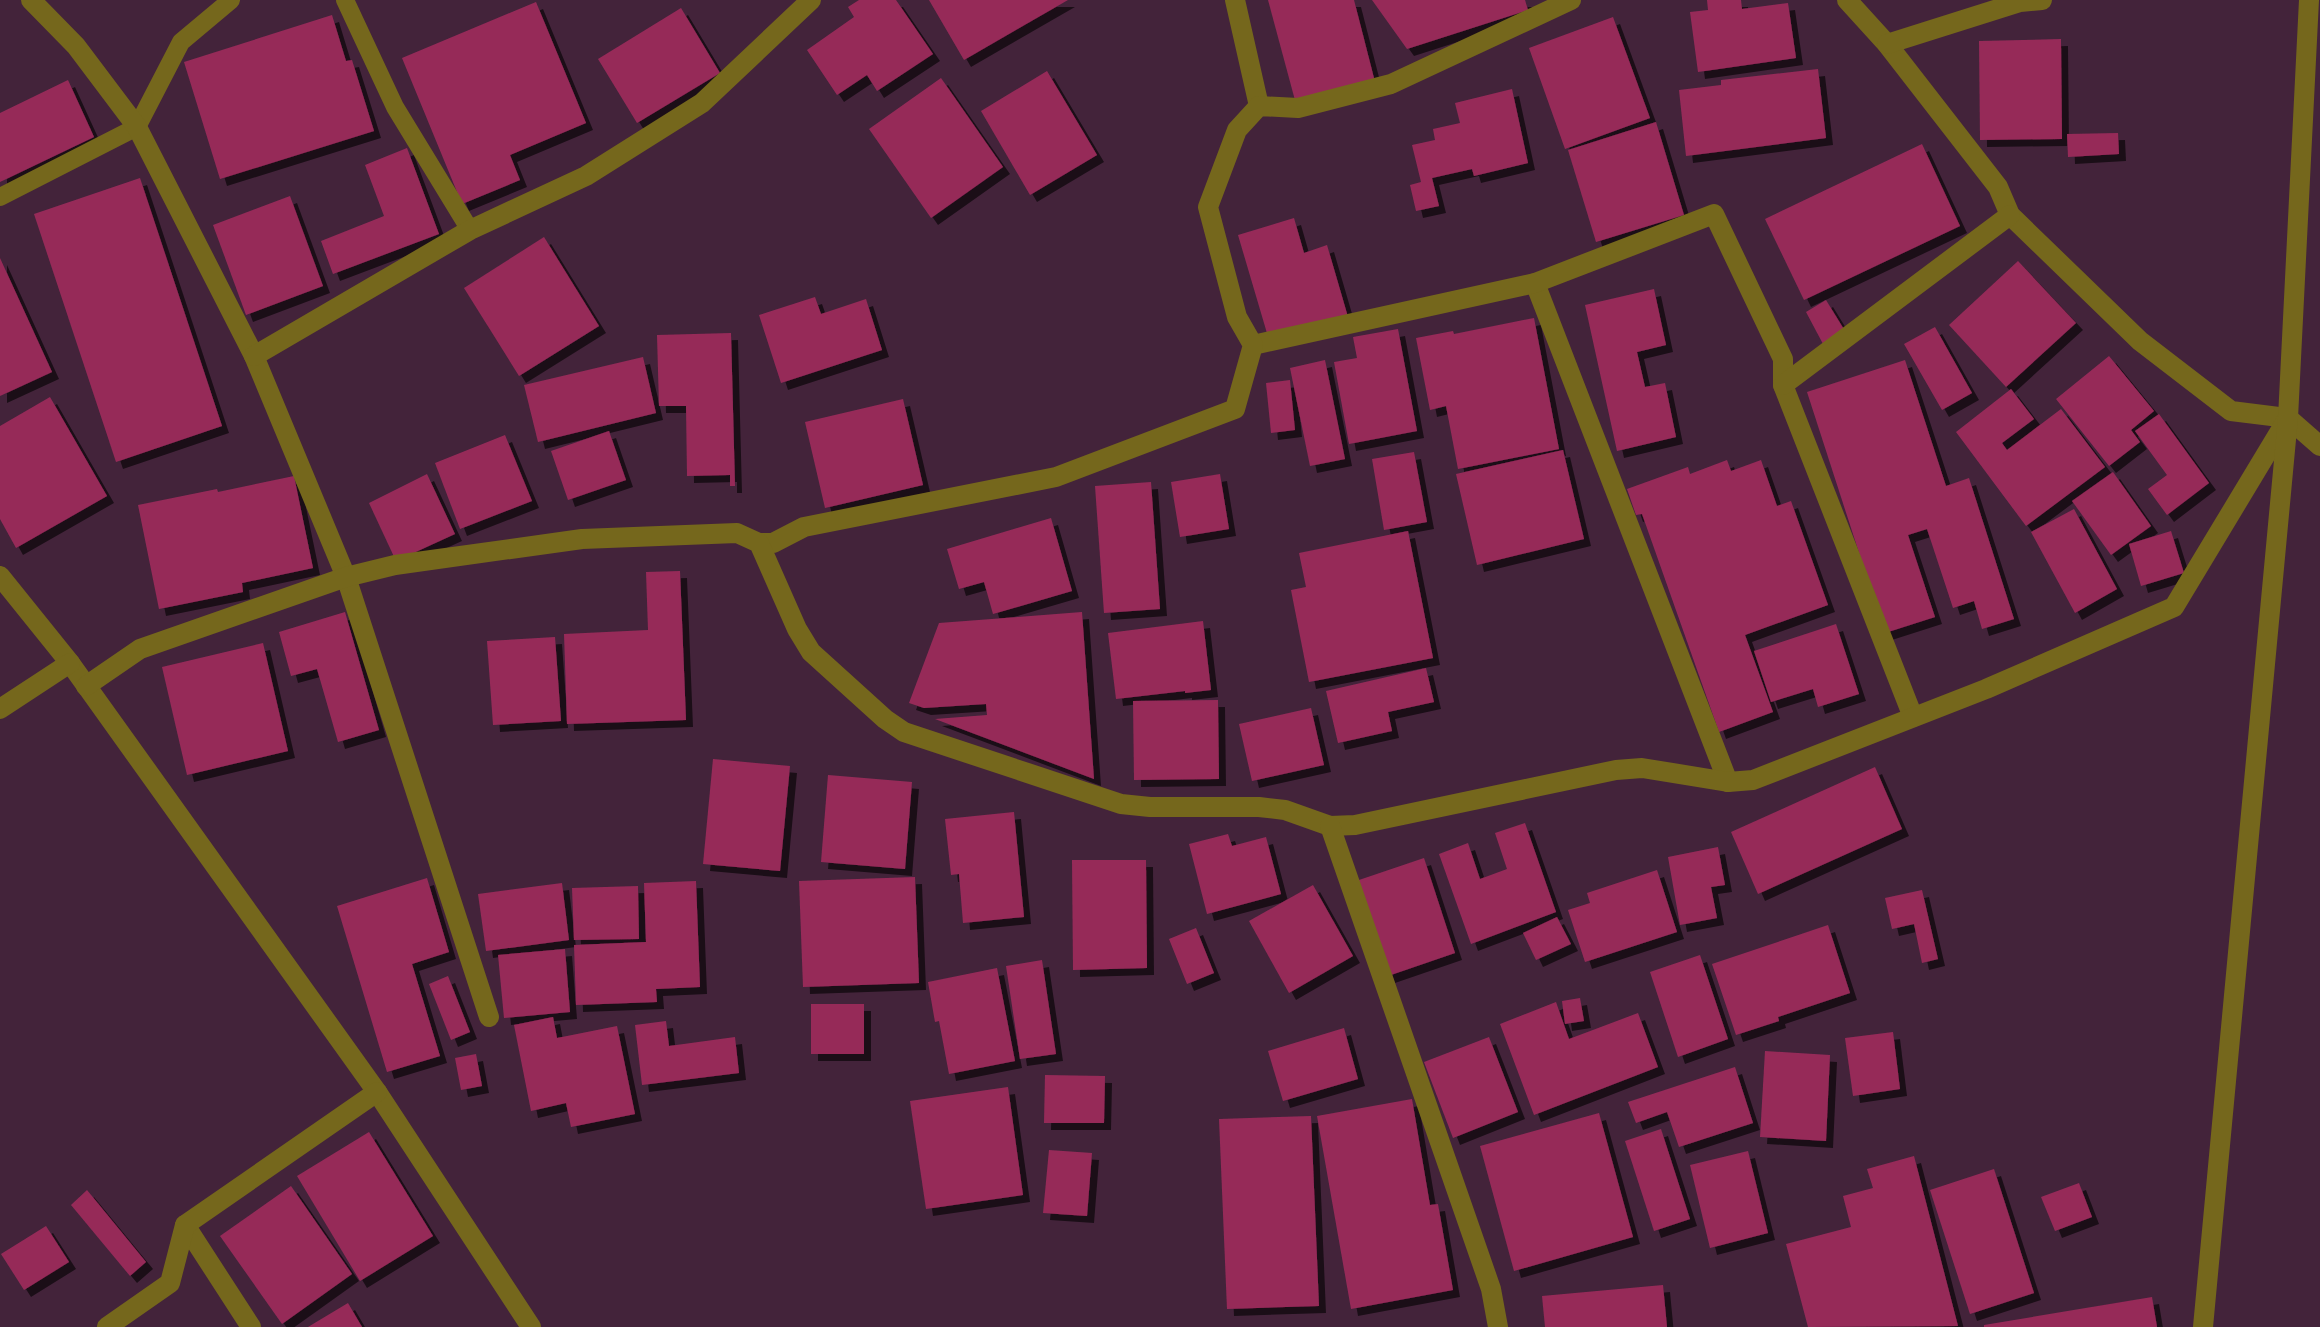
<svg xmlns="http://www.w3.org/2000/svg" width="2320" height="1327" font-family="'Archivo Narrow',sans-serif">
<defs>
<filter id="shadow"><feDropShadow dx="7" dy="7" stdDeviation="0" flood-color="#0009"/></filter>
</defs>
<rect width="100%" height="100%" fill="#43233a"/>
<!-- building -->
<g fill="#962a59" filter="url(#shadow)">
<path d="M 859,0 L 896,0 L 933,54 L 877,91 L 867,75 L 837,95 L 807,50 L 854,17 L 848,7 Z"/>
<path d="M 929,0 L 1068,0 L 964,60 Z"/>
<path d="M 1268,0 L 1354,0 L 1375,82 L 1296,104 Z"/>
<path d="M 1372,0 L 1525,0 L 1528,10 L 1407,49 Z"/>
<path d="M 1707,0 L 1741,0 L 1742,9 L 1788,3 L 1796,58 L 1698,72 L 1690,12 L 1708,10 Z"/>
<path d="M 536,2 L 586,123 L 510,155 L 520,180 L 462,204 L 402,58 Z"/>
<path d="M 681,8 L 720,73 L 637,123 L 598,59 Z"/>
<path d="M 332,15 L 346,61 L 352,60 L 374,131 L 220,179 L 184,62 Z"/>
<path d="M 1613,17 L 1650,118 L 1565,149 L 1529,48 Z"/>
<path d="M 2061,39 L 2062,139 L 1980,140 L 1979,41 Z"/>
<path d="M 1818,69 L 1826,138 L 1686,156 L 1679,90 L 1721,85 L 1721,80 Z"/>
<path d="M 1047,71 L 1097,155 L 1030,195 L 981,111 Z"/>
<path d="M 941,78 L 1003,167 L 931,218 L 869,129 Z"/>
<path d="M 68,80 L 94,137 L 0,182 L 0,113 Z"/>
<path d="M 1512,89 L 1528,163 L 1474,176 L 1472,169 L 1432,178 L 1439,206 L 1416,211 L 1410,185 L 1421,182 L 1412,145 L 1435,140 L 1433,129 L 1460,123 L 1455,103 Z"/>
<path d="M 1656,122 L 1684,215 L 1596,242 L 1568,150 Z"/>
<path d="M 2118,133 L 2119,154 L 2068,157 L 2067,134 Z"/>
<path d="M 1922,144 L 1960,226 L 1804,300 L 1765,219 Z"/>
<path d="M 407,148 L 439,234 L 333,274 L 321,241 L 384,216 L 365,165 Z"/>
<path d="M 140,178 L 222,426 L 116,462 L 34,214 Z"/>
<path d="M 290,196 L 323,286 L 246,315 L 213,225 Z"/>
<path d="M 1294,218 L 1304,253 L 1327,245 L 1348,317 L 1269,340 L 1238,235 Z"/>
<path d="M 544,237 L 599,326 L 519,376 L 464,288 Z"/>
<path d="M 0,258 L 52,372 L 0,396 Z"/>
<path d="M 2018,261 L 2076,323 L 2006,387 L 1949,325 Z"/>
<path d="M 1654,289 L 1666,345 L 1637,352 L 1645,387 L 1665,383 L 1676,437 L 1617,451 L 1585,305 Z"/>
<path d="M 815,297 L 821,314 L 866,299 L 882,350 L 781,383 L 759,315 Z"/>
<path d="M 1826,300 L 1845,331 L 1823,344 L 1806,312 Z"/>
<path d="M 1534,318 L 1559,449 L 1458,469 L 1446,406 L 1430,410 L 1416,338 L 1453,331 L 1454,334 Z"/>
<path d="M 1935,327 L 1972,393 L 1942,410 L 1904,344 Z"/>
<path d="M 1398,329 L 1417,431 L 1349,444 L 1334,362 L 1357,358 L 1353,337 Z"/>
<path d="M 731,333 L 735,486 L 730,486 L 730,475 L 687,476 L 686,406 L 659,406 L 657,335 Z"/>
<path d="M 2109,356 L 2154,411 L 2131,430 L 2140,442 L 2109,466 L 2056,399 Z"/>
<path d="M 643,357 L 656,413 L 538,442 L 524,385 Z"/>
<path d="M 1325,360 L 1345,459 L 1310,466 L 1290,368 Z"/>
<path d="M 1905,360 L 1946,486 L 1969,478 L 2014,619 L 1982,629 L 1974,601 L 1953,608 L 1927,529 L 1908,535 L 1935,617 L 1885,633 L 1807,392 Z"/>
<path d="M 1290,380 L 1295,430 L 1271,433 L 1266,383 Z"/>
<path d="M 2011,389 L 2034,419 L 2002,443 L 2007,450 L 2061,409 L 2105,467 L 2026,526 L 1956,432 Z"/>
<path d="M 50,397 L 107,496 L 16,548 L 0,519 L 0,426 Z"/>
<path d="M 903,399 L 923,485 L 825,508 L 805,422 Z"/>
<path d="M 2159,414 L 2209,483 L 2167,515 L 2148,489 L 2167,475 L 2135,431 Z"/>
<path d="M 609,431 L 626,480 L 568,500 L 551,451 Z"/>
<path d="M 505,435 L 532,501 L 460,529 L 435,463 Z"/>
<path d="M 1563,450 L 1584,539 L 1477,565 L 1456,474 Z"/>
<path d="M 1414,452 L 1427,522 L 1384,530 L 1372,459 Z"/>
<path d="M 1727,460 L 1731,471 L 1761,460 L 1777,506 L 1791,501 L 1828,605 L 1745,635 L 1773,712 L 1719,732 L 1642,514 L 1636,515 L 1627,489 L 1688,467 L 1690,474 Z"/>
<path d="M 2113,472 L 2151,526 L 2111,555 L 2072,501 Z"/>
<path d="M 427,474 L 455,534 L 396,561 L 369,503 Z"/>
<path d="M 1220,474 L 1229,529 L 1180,537 L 1171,482 Z"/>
<path d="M 294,476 L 313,568 L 242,583 L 243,592 L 159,609 L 138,505 L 217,489 L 218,492 Z"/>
<path d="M 1151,482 L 1160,609 L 1104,613 L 1095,486 Z"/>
<path d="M 2074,509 L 2117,589 L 2075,613 L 2031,532 Z"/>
<path d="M 1051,518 L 1072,591 L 993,614 L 984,582 L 959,589 L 947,549 Z"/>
<path d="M 1408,531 L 1433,658 L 1309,682 L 1291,590 L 1306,587 L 1299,553 Z"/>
<path d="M 2171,531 L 2184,573 L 2141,586 L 2129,544 Z"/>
<path d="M 680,571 L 686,720 L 567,724 L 564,634 L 648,630 L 646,572 Z"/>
<path d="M 345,612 L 379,730 L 338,742 L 317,669 L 291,676 L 279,632 Z"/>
<path d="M 1082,612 L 1094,779 L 935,719 L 987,715 L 986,704 L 924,708 L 909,703 L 939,623 Z"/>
<path d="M 1203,621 L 1211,690 L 1185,693 L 1185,691 L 1116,699 L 1108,633 Z"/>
<path d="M 1836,624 L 1859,694 L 1818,707 L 1813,689 L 1771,702 L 1754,651 Z"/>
<path d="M 555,637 L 561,721 L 493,725 L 487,641 Z"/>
<path d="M 263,643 L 288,751 L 187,775 L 162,667 Z"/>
<path d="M 1426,668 L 1434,702 L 1388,712 L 1392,731 L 1338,743 L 1326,691 Z"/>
<path d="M 1218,700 L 1219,779 L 1134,780 L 1133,701 Z"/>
<path d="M 1311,708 L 1324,765 L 1252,781 L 1239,724 Z"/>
<path d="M 713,759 L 790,766 L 780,871 L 703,864 Z"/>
<path d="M 1875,767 L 1902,829 L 1758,894 L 1731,832 Z"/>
<path d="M 828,775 L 912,782 L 905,869 L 821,862 Z"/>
<path d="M 1014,812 L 1024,917 L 963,923 L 959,874 L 951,875 L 945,819 Z"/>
<path d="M 1525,823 L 1556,912 L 1471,944 L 1439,854 L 1468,843 L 1480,879 L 1507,869 L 1495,833 Z"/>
<path d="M 1228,834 L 1232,846 L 1266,837 L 1281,894 L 1207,914 L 1189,844 Z"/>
<path d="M 1718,847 L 1725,885 L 1711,887 L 1717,918 L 1680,925 L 1668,857 Z"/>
<path d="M 1424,858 L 1455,953 L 1388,976 L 1356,881 Z"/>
<path d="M 1072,860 L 1146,860 L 1147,968 L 1073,970 Z"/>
<path d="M 1657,870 L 1677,932 L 1585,962 L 1568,910 L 1590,903 L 1587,893 Z"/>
<path d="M 915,877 L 919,983 L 803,987 L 799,881 Z"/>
<path d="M 427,878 L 449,952 L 412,964 L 440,1056 L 387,1072 L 337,906 Z"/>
<path d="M 696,881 L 700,987 L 656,989 L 657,1002 L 576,1005 L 574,945 L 646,942 L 644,883 Z"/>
<path d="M 562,883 L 569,940 L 486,951 L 478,894 Z"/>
<path d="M 1313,885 L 1353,956 L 1289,993 L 1249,921 Z"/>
<path d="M 638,886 L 639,939 L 574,940 L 572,888 Z"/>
<path d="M 1922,890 L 1938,959 L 1922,963 L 1914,924 L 1892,929 L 1885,898 Z"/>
<path d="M 1557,917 L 1571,944 L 1536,960 L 1523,933 Z"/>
<path d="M 1828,925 L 1850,993 L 1778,1017 L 1779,1021 L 1736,1035 L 1712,964 Z"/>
<path d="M 1196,928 L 1214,973 L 1187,984 L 1169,939 Z"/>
<path d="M 565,949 L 570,1012 L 504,1018 L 498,955 Z"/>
<path d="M 1700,955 L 1728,1039 L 1678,1057 L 1650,972 Z"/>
<path d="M 1042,960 L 1056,1054 L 1020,1059 L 1006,966 Z"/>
<path d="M 997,968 L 1015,1061 L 949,1074 L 939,1021 L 935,1022 L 928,982 Z"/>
<path d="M 448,976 L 470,1032 L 451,1040 L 429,984 Z"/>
<path d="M 1580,998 L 1584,1021 L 1565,1024 L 1562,1001 Z"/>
<path d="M 1556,1002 L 1569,1039 L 1638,1013 L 1658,1067 L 1534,1115 L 1500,1024 Z"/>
<rect x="811" y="1004" width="53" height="50"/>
<path d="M 553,1017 L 557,1038 L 617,1026 L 635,1114 L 571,1127 L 566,1103 L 531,1111 L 514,1025 Z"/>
<path d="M 666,1021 L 669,1046 L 735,1037 L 739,1073 L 642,1085 L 635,1025 Z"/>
<path d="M 1344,1028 L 1358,1079 L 1283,1101 L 1268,1051 Z"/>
<path d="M 1893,1032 L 1900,1089 L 1853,1096 L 1845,1038 Z"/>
<path d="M 1489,1037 L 1518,1112 L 1453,1138 L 1424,1062 Z"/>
<path d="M 1765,1051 L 1830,1055 L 1826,1141 L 1760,1137 Z"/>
<path d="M 476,1054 L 482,1086 L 461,1090 L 455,1058 Z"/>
<path d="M 1735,1067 L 1753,1123 L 1679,1147 L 1667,1112 L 1636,1123 L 1628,1102 Z"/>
<path d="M 1045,1075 L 1105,1076 L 1104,1123 L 1044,1123 Z"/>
<path d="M 1008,1087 L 1023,1195 L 926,1209 L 910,1101 Z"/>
<path d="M 1412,1099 L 1430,1205 L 1438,1204 L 1453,1290 L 1351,1309 L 1317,1116 Z"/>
<path d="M 1599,1113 L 1633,1237 L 1514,1271 L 1480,1146 Z"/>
<path d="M 1311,1116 L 1319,1306 L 1227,1309 L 1219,1119 Z"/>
<path d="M 1661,1129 L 1690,1219 L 1654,1231 L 1625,1141 Z"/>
<path d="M 369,1132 L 433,1236 L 360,1281 L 297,1176 Z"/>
<path d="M 1049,1150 L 1092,1153 L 1087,1216 L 1043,1213 Z"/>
<path d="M 1748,1151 L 1768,1233 L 1710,1248 L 1690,1165 Z"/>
<path d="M 1914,1156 L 1958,1326 L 1808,1327 L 1786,1244 L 1851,1227 L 1843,1196 L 1873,1188 L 1867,1169 Z"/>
<path d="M 1994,1169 L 2034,1293 L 1970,1314 L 1930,1190 Z"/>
<path d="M 2079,1183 L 2092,1217 L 2055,1231 L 2041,1197 Z"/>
<path d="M 291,1186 L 352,1274 L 282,1324 L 220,1236 Z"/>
<path d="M 87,1190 L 146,1262 L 130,1276 L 71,1205 Z"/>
<path d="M 46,1226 L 69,1262 L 24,1290 L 1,1254 Z"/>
<path d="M 1663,1285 L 1667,1327 L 1545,1327 L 1542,1296 Z"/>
<path d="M 2152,1297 L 2157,1327 L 1984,1327 L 1984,1325 Z"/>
<path d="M 348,1303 L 362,1327 L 308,1327 Z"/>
</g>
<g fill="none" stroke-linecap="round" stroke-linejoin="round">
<!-- service -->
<g stroke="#75671c" stroke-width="18">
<path d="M 345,0 L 395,107 L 470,230"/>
<path d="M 0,197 L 137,127 L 181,42 L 231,0"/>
</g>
<!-- minor -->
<g stroke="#75671c" stroke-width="20">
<path d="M 31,0 L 76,46 L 137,127 L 254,356 L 346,577 L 489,1017"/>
<path d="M 1235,0 L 1259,106"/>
<path d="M 1847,0 L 1887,44 L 1998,187 L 2010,215 L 2140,341 L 2231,411 L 2288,418 L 2320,446"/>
<path d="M 1887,44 L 2020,2 L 2042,0"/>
<path d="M 1535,283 L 1728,782"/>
<path d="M 1253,345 L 1535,283 L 1714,214 L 1783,359 L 1783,385 L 1913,717"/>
<path d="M 254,356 L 470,230 L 586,176 L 702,103 L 811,0"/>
<path d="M 1783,385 L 2010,215"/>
<path d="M 759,543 L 773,543 L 804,527 L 1056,477 L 1235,409 L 1253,345 L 1237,317 L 1208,207 L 1237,130 L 1259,106 L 1298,108 L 1391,84 L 1571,0"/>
<path d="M 0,576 L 70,663 L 377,1092 L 531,1327"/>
<path d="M 86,686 L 140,649 L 346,577 L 395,565 L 582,539 L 737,533 L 759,543 L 797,629 L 811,652 L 885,719 L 904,732 L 1121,804 L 1150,807 L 1259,807 L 1285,810 L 1330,826 L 1355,825 L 1616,770 L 1642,768 L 1728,782 L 1753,780 L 1986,689 L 2174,607 L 2288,418"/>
<path d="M 0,709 L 70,663"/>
<path d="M 1330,826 L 1491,1289 L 1498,1327"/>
<path d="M 185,1225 L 251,1327"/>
<path d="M 107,1327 L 170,1283 L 185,1225 L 377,1092"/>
<path d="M 2203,1327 L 2288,418 L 2309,0"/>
</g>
</g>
</svg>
